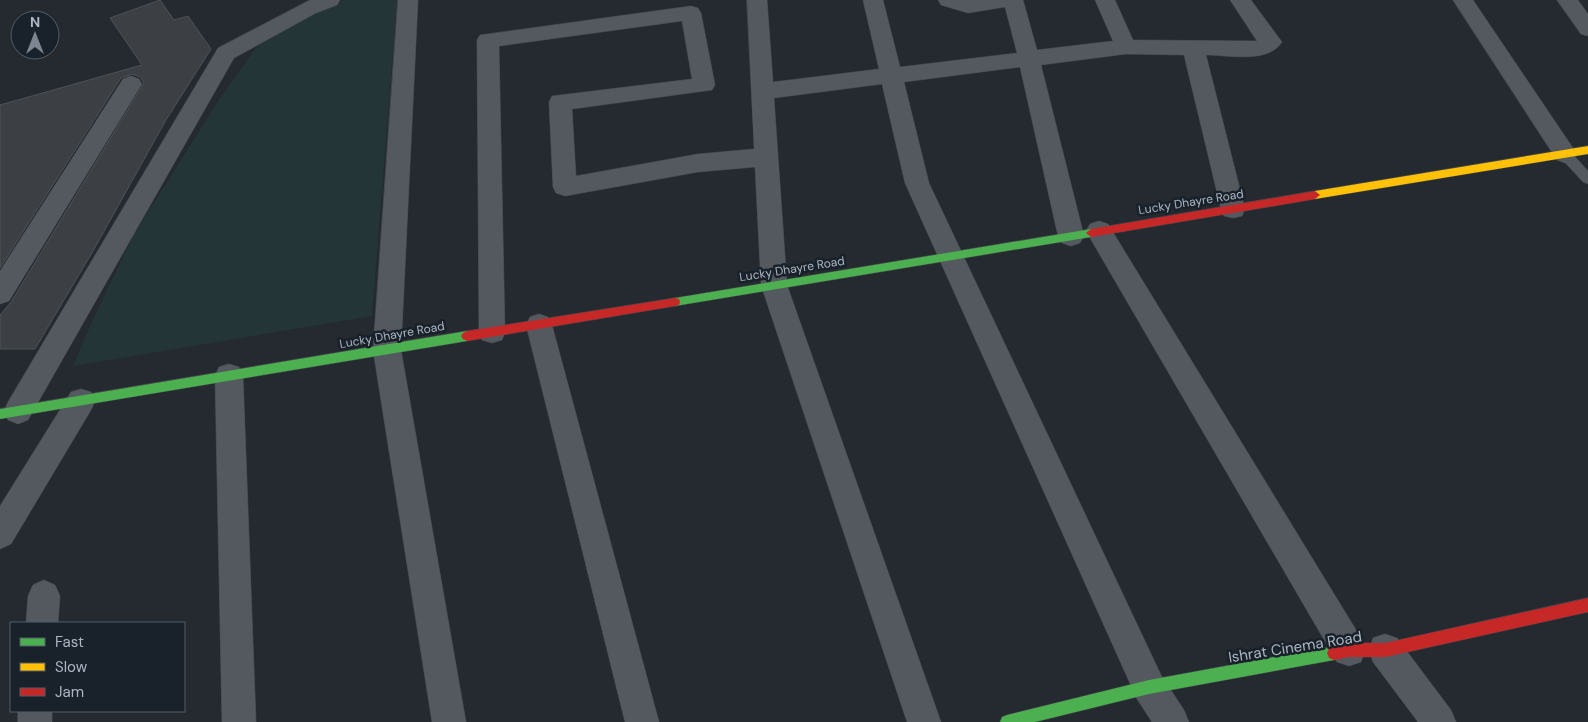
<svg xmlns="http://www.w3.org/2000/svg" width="1588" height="722" font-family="'DM Sans',sans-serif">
<rect width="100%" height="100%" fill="#252a30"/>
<!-- green -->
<path fill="#233536" d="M 344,0 L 397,0 L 372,316 L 73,366 L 93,319 L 133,236 L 218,101 L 261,41 L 312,12 Z"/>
<!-- building -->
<path fill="#3c4045" stroke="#4c5258" d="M 160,0 L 174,20 L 188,16 L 211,49 L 166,120 L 93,251 L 35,349 L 0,349 L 0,315 L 11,302 L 144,83 L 140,77 L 132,74 L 121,78 L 0,268 L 0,105 L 142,65 L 110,18 Z"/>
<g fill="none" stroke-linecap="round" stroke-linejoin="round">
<defs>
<path id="lane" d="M 1565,149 L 1570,151 L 1588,171 L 1588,184 L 1583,182 L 1560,157 L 1559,154 L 1560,151 Z"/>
<g id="street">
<path d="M 310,0 L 340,0 L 337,5 L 316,13 L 234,58 L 28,420 L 18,424 L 8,420 L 4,411 L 8,402 L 218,48 Z"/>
<path d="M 398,0 L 418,0 L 401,350 L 466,722 L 432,722 L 373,350 Z"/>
<path d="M 747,0 L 767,0 L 773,82 L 879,69 L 863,0 L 883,0 L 900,67 L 1017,53 L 1005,7 L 968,13 L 941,5 L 938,0 L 1023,0 L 1037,50 L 1113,41 L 1095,0 L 1115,0 L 1133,40 L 1257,41 L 1230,0 L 1251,0 L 1282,42 C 1268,64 1228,55 1206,55 L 1245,209 L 1242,216 L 1233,218 L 1224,216 L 1221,209 L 1184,55 L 1126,54 L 1041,65 L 1084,236 L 1080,243 L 1071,246 L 1062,243 L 1058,236 L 1020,67 L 904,82 L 929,183 L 1161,675 L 1184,710 L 1189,722 L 1152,722 L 1137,699 L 905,183 L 882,84 L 774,98 L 787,285 L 941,722 L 907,722 L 761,285 L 755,167 L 698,172 L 565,196 L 556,193 L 553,187 L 549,102 L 552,96 L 692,79 L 682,21 L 499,46 L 505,332 L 502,340 L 492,343 L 482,340 L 479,332 L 477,40 L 480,35 L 691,6 L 698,8 L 701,13 L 715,85 L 712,90 L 572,109 L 576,176 L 698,154 L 754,149 Z"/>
<path d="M 1453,0 L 1473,0 L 1573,148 L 1577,154 L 1573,160 L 1565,163 L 1557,160 Z"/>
<path d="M 1557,0 L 1578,0 L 1588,14 L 1588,36 L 1581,34 Z"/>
<path d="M 131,76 L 139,79 L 142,84 L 9,301 L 0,304 L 0,271 L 123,79 Z"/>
<path d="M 1099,221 L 1108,224 L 1361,638 L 1365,650 L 1361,662 L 1349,666 L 1337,662 L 1090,238 L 1086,231 L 1090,224 Z"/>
<path d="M 539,314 L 548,317 L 552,325 L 659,722 L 625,722 L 526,325 L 530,317 Z"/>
<path d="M 229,364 L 239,367 L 243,376 L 256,722 L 222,722 L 215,376 L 219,367 Z"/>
<path d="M 81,389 L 91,392 L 95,401 L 91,410 L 11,544 L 0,549 L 0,506 L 71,392 Z"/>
<path d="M 44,580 L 55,585 L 60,596 L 58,623 L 26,623 L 28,596 L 33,585 Z"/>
<path d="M 1385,634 L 1397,638 L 1451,710 L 1456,722 L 1418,722 L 1373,662 L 1369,650 L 1373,638 Z"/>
<rect x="18" y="711" width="34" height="11"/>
</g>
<g id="fast">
<path d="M 1091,229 L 1096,233 L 1091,237 L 675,306 L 671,305 L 670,302 L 671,299 L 675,298 Z"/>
<path d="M 467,331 L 471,333 L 473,336 L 471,339 L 467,341 L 0,419 L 0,409 Z"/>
<path d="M 1334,646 L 1339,648 L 1341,653 L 1339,658 L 1334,660 L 1149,694 L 1035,722 L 1000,722 L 1002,717 L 1007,715 L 1149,680 Z"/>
</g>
<path id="slow" d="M 1588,146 L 1588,154 L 1315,199 L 1310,195 L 1315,191 Z"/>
<g id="jam">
<path d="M 1315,191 L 1320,195 L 1315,199 L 1091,237 L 1086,233 L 1091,229 Z"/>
<path d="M 675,298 L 679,299 L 680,302 L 679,305 L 675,306 L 467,341 L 463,339 L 461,336 L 463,333 L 467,331 Z"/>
<path d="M 1588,598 L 1588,612 L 1385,657 L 1349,657 L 1334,660 L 1329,658 L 1327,653 L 1329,648 L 1349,643 L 1385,643 Z"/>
</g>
</defs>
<!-- lane casing -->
<use href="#lane" stroke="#42464b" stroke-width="1"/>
<!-- street casing -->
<use href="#street" stroke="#42464b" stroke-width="1"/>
<!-- fast casing -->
<use href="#fast" stroke="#42464b" stroke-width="1"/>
<!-- slow casing -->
<use href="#slow" stroke="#42464b" stroke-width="1"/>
<!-- jam casing -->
<use href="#jam" stroke="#42464b" stroke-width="1"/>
<!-- lane -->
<use href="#lane" fill="#54585f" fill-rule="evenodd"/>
<!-- street -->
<use href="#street" fill="#54585f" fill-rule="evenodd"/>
<!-- fast -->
<use href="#fast" fill="#4caf50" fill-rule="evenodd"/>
<!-- slow -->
<use href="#slow" fill="#ffc107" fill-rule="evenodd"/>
<!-- jam -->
<use href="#jam" fill="#c62828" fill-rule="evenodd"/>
</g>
<g text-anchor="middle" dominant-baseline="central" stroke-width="5" stroke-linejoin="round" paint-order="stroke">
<!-- street labels -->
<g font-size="12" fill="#adb7c3" stroke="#19212a">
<text transform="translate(1191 202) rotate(-9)">Lucky Dhayre Road</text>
<text transform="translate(792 269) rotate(-9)">Lucky Dhayre Road</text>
<text transform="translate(392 335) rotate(-10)">Lucky Dhayre Road</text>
</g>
<!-- near-street labels -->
<g font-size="15" fill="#adb7c3" stroke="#19212a">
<text transform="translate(1295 647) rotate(-9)">Ishrat Cinema Road</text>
</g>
</g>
<!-- legend -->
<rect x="10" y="622" width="175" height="90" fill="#19212a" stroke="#545d67"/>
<rect x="20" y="638" width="25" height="8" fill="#4caf50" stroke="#545d67"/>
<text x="55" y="647" font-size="15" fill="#adb7c3">Fast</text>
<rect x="20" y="663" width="25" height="8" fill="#ffc107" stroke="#545d67"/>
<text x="55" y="672" font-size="15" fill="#adb7c3">Slow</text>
<rect x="20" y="688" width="25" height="8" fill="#c62828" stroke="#545d67"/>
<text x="55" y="697" font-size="15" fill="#adb7c3">Jam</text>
<!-- north arrow -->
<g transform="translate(35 35)"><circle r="24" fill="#19212a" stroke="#545d67"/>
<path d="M0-4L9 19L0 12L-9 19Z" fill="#7d8690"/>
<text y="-8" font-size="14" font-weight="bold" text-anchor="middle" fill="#adb7c3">N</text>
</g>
</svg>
